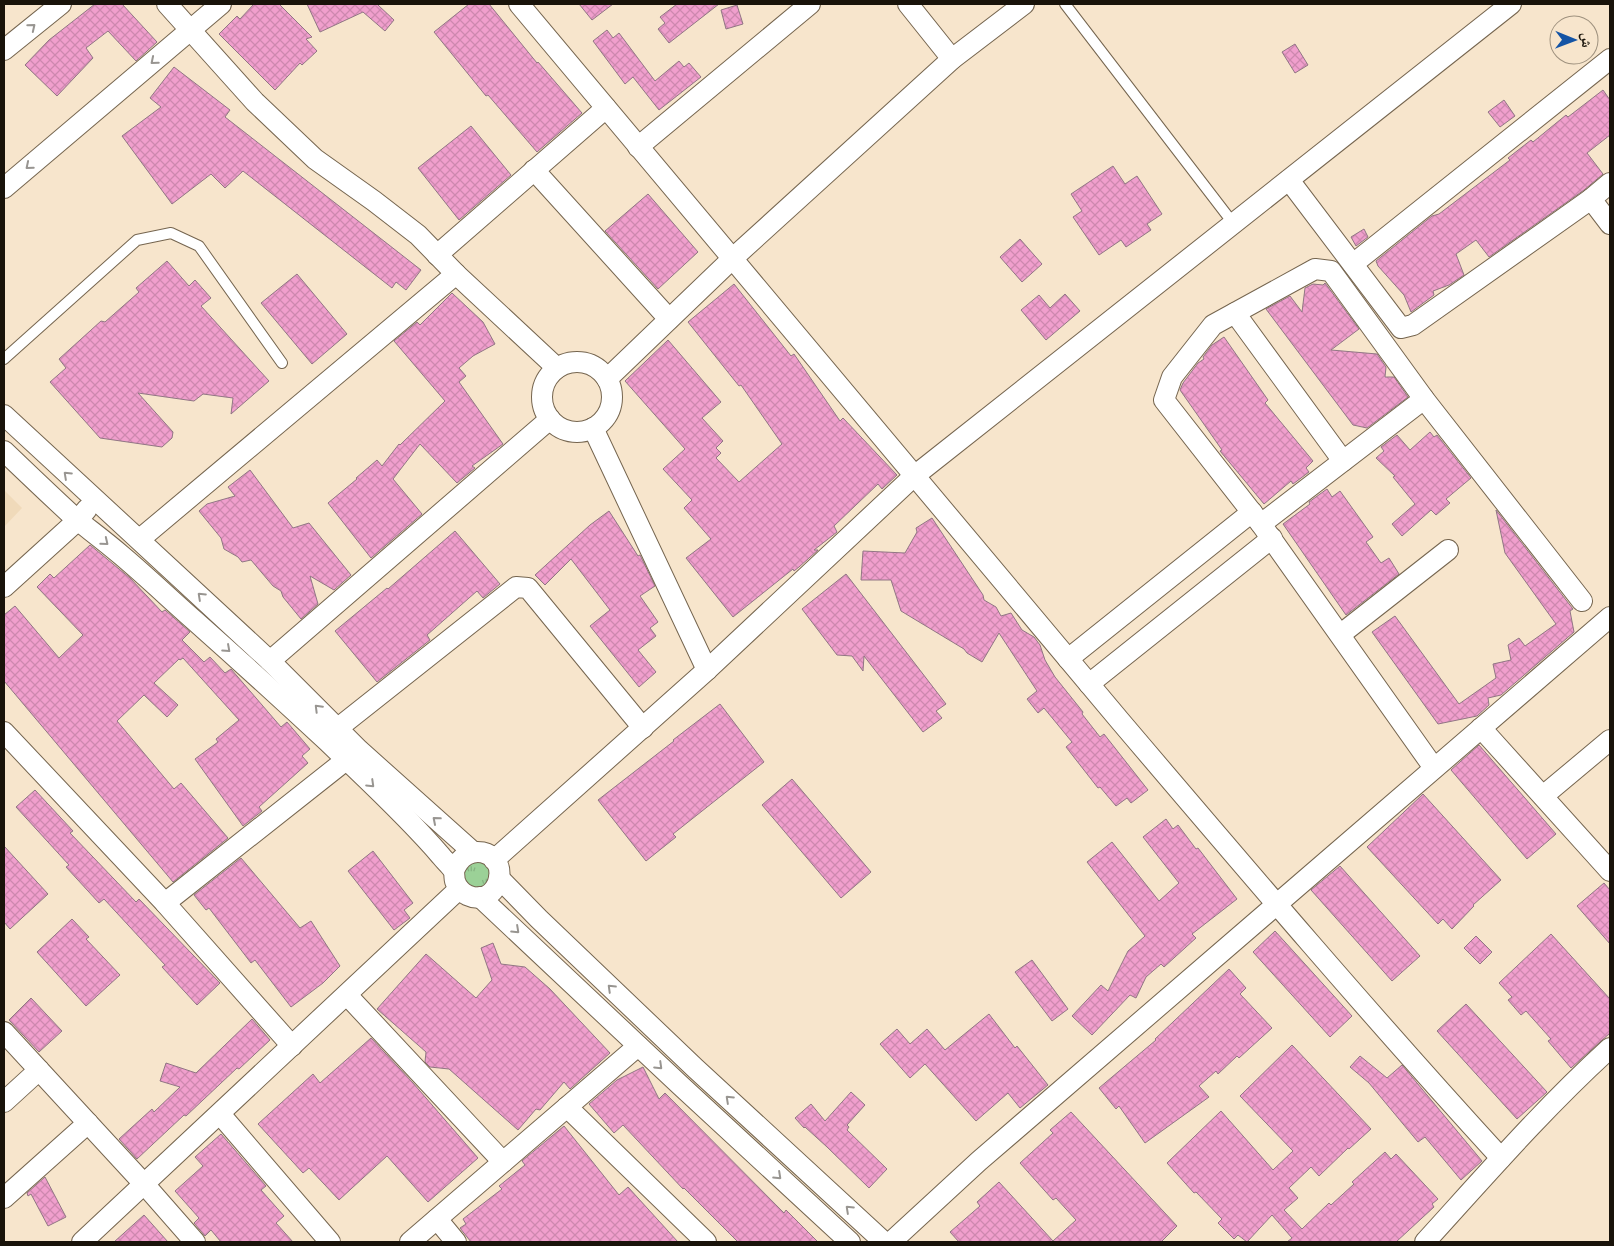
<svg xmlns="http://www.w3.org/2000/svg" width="1614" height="1246" font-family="'Source Serif 4','Noto Naskh Arabic',serif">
<defs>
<pattern id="grass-tufts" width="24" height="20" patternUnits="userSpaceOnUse" patternTransform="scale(1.25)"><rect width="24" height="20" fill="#9bd197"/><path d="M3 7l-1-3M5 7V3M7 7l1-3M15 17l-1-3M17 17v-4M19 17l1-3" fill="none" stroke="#85b381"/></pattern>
<pattern id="building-cross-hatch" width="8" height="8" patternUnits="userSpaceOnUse" patternTransform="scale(1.25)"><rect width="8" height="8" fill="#f09fcd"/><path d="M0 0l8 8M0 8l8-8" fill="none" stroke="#cd88af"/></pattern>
</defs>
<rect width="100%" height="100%" fill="#f7e5cc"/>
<!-- built -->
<path fill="#f0daba" d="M 4,490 L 22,508 L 4,527 Z"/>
<!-- grass -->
<path fill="url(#grass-tufts)" d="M 480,856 L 494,871 L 483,892 L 463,886 L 461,865 Z"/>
<!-- building -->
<g fill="url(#building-cross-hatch)" stroke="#917684">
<path d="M 95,4 L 122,4 L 157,42 L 136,61 L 108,31 L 86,48 L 93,58 L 57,96 L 25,65 L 49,40 Z"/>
<path d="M 254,4 L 279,4 L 312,37 L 306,39 L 317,51 L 302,65 L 300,63 L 275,90 L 219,34 L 237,16 L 240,19 Z"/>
<path d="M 307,4 L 380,4 L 378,5 L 394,20 L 385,31 L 363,12 L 320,32 Z"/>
<path d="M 469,4 L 489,4 L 537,63 L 538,62 L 582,113 L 537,152 L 488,95 L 486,96 L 434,32 Z"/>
<path d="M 579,4 L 613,4 L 592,20 Z"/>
<path d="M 677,4 L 719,4 L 669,43 L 658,29 L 665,23 L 660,17 Z"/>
<path d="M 737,5 L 743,24 L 726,29 L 721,10 Z"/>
<path d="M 607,30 L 613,38 L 619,33 L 655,81 L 679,61 L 684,67 L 689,63 L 701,77 L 659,110 L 633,77 L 625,84 L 593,41 Z"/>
<path d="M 1295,44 L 1308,65 L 1295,73 L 1282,52 Z"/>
<path d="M 174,67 L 230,110 L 225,117 L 421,270 L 406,290 L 396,282 L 392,288 L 243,171 L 225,188 L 211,174 L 172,204 L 122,136 L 161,107 L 150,98 Z"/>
<path d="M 1603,90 L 1610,100 L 1610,135 L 1587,153 L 1603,174 L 1584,190 L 1489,257 L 1476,240 L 1456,254 L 1464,275 L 1449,285 L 1433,291 L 1434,295 L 1411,312 L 1404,295 L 1378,266 L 1376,261 L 1432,216 L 1439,214 L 1510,160 L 1508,158 L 1531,140 L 1533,142 L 1566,115 L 1568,117 Z"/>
<path d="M 1504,100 L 1515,116 L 1500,127 L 1488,112 Z"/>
<path d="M 471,126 L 511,175 L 459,220 L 418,168 Z"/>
<path d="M 1113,166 L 1125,184 L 1137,176 L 1162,214 L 1147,224 L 1151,230 L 1126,247 L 1121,240 L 1099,255 L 1073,217 L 1082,211 L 1071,194 Z"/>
<path d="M 648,194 L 698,252 L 658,289 L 605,231 Z"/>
<path d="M 1364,229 L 1368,237 L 1356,246 L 1351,237 Z"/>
<path d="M 1020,239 L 1042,264 L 1022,282 L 1000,257 Z"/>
<path d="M 167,261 L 189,286 L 195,280 L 211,298 L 201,306 L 269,381 L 231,414 L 233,398 L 203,394 L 194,401 L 138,393 L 173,432 L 172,438 L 162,447 L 100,438 L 50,382 L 66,368 L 59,359 L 101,321 L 105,322 L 139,292 L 136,288 Z"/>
<path d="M 297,274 L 347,334 L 312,364 L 261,303 Z"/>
<path d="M 1325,283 L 1359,329 L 1331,350 L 1377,354 L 1386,367 L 1385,377 L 1394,377 L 1408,397 L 1367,428 L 1353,425 L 1266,309 L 1290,296 L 1302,312 L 1305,288 L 1313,284 L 1323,285 Z"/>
<path d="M 734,284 L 791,356 L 794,354 L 840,421 L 843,418 L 897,475 L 882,489 L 878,484 L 834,526 L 837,532 L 814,550 L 818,550 L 799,567 L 794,571 L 793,569 L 733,617 L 686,558 L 711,539 L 684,508 L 692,500 L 663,469 L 685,449 L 625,381 L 668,340 L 721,402 L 702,418 L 723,441 L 716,448 L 721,453 L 716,458 L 739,482 L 782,444 L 741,385 L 739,386 L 688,322 Z"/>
<path d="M 452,293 L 483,322 L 495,344 L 473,356 L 459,368 L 466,376 L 459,382 L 503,444 L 472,466 L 475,468 L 457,483 L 420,444 L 393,479 L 422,514 L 371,558 L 328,503 L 357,479 L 356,478 L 377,460 L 382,466 L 399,444 L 400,445 L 445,401 L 394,341 L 417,322 L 420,325 Z"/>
<path d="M 1065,294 L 1080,311 L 1046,340 L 1021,310 L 1039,295 L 1050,308 Z"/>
<path d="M 1224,337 L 1268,400 L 1265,403 L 1313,461 L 1306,468 L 1309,472 L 1293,484 L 1291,481 L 1264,504 L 1220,451 L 1222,450 L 1180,390 L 1183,383 L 1198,363 L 1204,359 L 1203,357 L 1212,345 Z"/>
<path d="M 1430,432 L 1434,437 L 1437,435 L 1471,478 L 1446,499 L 1450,503 L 1436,515 L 1431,510 L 1402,536 L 1392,524 L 1415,504 L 1393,477 L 1395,476 L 1376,458 L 1384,451 L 1381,447 L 1397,435 L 1410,450 Z"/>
<path d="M 250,470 L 293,528 L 309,523 L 351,575 L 334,590 L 310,576 L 318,604 L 301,619 L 283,597 L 281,591 L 273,586 L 251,560 L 242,562 L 238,557 L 224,549 L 221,538 L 199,511 L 207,504 L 235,496 L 228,487 Z"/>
<path d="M 1327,489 L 1332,497 L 1340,491 L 1373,537 L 1366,542 L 1381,563 L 1389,558 L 1399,574 L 1346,615 L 1283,524 L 1310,504 L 1309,502 Z"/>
<path d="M 1496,510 L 1573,609 L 1570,611 L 1574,632 L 1501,695 L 1488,698 L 1489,705 L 1477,716 L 1438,724 L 1372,632 L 1395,616 L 1459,704 L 1496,678 L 1493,664 L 1511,660 L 1508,645 L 1519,638 L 1525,646 L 1556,624 L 1505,553 Z"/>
<path d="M 609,511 L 638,556 L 640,555 L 655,586 L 640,596 L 658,622 L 650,628 L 656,636 L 638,650 L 656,672 L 639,687 L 590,626 L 610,610 L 571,559 L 545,585 L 535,575 L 590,525 Z"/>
<path d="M 932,518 L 983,595 L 984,600 L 996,607 L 1001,616 L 1011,613 L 1022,630 L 1034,637 L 1040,645 L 1045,660 L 1055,677 L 1083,712 L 1082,714 L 1100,737 L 1104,734 L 1148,790 L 1131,803 L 1127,798 L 1116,806 L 1100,787 L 1098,788 L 1066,747 L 1072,742 L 1044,708 L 1038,713 L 1027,699 L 1037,691 L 999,633 L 982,662 L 967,653 L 964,649 L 901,611 L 891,580 L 861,580 L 863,551 L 905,553 L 917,532 L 916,528 Z"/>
<path d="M 455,531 L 500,584 L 483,598 L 477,591 L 427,635 L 430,640 L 377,682 L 335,631 L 387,588 L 388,589 Z"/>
<path d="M 90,545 L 130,578 L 162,612 L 165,610 L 190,632 L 182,640 L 204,662 L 210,657 L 225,673 L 231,669 L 281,727 L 287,722 L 310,749 L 302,756 L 308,763 L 259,807 L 262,811 L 243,826 L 195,759 L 218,742 L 216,739 L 239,720 L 183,658 L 180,660 L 179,659 L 154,683 L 178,705 L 167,717 L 144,695 L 117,721 L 174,789 L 181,783 L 228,838 L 173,882 L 4,681 L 4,615 L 15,606 L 59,658 L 83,635 L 37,587 L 50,574 L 54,578 Z"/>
<path d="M 846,574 L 946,704 L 936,711 L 942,718 L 923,732 L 864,656 L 863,671 L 852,656 L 837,655 L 802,609 Z"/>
<path d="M 720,704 L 764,762 L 673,834 L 676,837 L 646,861 L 598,800 L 674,741 L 673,740 Z"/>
<path d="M 1479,745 L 1556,834 L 1527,859 L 1451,770 Z"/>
<path d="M 792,779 L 871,872 L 841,898 L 762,805 Z"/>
<path d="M 35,790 L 73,831 L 70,833 L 136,902 L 139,899 L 220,983 L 197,1005 L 162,967 L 165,965 L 104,899 L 99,903 L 66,867 L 69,865 L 16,807 Z"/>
<path d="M 1423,794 L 1501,880 L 1473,905 L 1474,906 L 1452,929 L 1443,919 L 1438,924 L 1367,847 Z"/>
<path d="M 1166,819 L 1173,829 L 1178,825 L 1196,849 L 1198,848 L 1237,899 L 1192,934 L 1196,938 L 1164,967 L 1161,964 L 1146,977 L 1136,998 L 1130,995 L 1092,1035 L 1072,1016 L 1101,985 L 1108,991 L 1128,951 L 1145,936 L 1087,862 L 1112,842 L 1159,901 L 1179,883 L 1143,837 Z"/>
<path d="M 4,846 L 48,894 L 10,929 L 4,922 Z"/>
<path d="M 373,851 L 413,903 L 404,910 L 410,918 L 394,930 L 348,871 Z"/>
<path d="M 241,858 L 300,928 L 311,921 L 340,966 L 323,983 L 291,1007 L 255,960 L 251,963 L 209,908 L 206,910 L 194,895 Z"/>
<path d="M 1340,866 L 1420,956 L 1392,981 L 1311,890 Z"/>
<path d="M 1604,883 L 1610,890 L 1610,944 L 1577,906 Z"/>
<path d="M 72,919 L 89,937 L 86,939 L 120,975 L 86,1006 L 37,952 Z"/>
<path d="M 1275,931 L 1352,1016 L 1330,1037 L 1253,952 Z"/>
<path d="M 1551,934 L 1610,999 L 1610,1033 L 1571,1068 L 1548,1041 L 1551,1039 L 1526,1011 L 1521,1015 L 1508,1000 L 1512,997 L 1499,983 Z"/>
<path d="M 1476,936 L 1492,952 L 1480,964 L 1464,948 Z"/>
<path d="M 493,943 L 501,964 L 525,967 L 550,989 L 610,1053 L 570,1089 L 564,1082 L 540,1110 L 536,1109 L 518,1130 L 449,1069 L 430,1067 L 425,1062 L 426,1052 L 377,1009 L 426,954 L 476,998 L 492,980 L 481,948 Z"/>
<path d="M 1032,960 L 1068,1009 L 1052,1021 L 1015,972 Z"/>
<path d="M 1229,969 L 1246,988 L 1240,994 L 1272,1028 L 1239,1058 L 1237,1056 L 1218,1074 L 1216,1071 L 1199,1086 L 1209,1097 L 1145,1143 L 1119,1106 L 1116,1109 L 1099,1088 L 1156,1040 L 1155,1039 Z"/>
<path d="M 31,998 L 62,1031 L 39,1052 L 9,1020 Z"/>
<path d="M 1466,1004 L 1547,1092 L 1517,1119 L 1437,1031 Z"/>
<path d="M 989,1014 L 1015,1048 L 1017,1046 L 1048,1085 L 1020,1108 L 1008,1093 L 976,1121 L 925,1064 L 910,1078 L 880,1044 L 897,1029 L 910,1044 L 927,1029 L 945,1050 Z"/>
<path d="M 252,1019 L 270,1040 L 239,1069 L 237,1068 L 186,1116 L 184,1115 L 137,1159 L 119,1139 L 152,1109 L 154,1112 L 180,1087 L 160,1081 L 166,1063 L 196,1073 Z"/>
<path d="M 371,1038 L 413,1083 L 478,1158 L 428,1202 L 387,1156 L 339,1200 L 309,1168 L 303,1173 L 258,1124 L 313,1074 L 320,1083 Z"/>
<path d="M 1292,1045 L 1371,1129 L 1349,1149 L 1348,1148 L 1319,1176 L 1311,1167 L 1289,1188 L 1298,1198 L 1284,1210 L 1302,1229 L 1329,1203 L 1331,1205 L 1354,1184 L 1352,1182 L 1385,1152 L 1391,1159 L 1396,1154 L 1438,1199 L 1432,1204 L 1434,1207 L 1396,1242 L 1287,1242 L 1292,1238 L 1272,1215 L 1247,1242 L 1238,1235 L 1234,1239 L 1218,1223 L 1222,1219 L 1196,1192 L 1194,1193 L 1167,1163 L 1221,1111 L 1273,1170 L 1293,1151 L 1240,1096 Z"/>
<path d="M 1360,1056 L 1387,1078 L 1402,1065 L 1482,1161 L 1461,1180 L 1425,1137 L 1418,1142 L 1369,1083 L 1350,1067 Z"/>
<path d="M 643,1067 L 659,1099 L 665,1093 L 784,1213 L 786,1210 L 818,1242 L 738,1242 L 684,1188 L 683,1189 L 623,1125 L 614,1133 L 589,1104 L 617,1080 Z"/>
<path d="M 851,1092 L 865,1105 L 847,1125 L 849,1127 L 847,1130 L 887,1169 L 869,1188 L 827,1147 L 805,1127 L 804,1128 L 795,1118 L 811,1104 L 825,1121 Z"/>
<path d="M 1071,1112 L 1177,1226 L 1161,1242 L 959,1242 L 950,1232 L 980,1206 L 977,1202 L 999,1182 L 1053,1241 L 1076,1220 L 1056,1198 L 1053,1200 L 1020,1163 L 1053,1133 L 1050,1130 Z"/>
<path d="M 564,1126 L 619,1195 L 628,1187 L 678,1242 L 471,1242 L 460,1228 L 466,1224 L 463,1219 L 502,1189 L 499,1186 L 525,1165 L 522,1161 Z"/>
<path d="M 221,1134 L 266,1186 L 261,1190 L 284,1216 L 276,1223 L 293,1242 L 221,1242 L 211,1230 L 205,1236 L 194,1223 L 199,1218 L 175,1191 L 203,1166 L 195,1157 Z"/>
<path d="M 45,1177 L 66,1217 L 48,1226 L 31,1194 L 28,1196 L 27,1193 Z"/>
<path d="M 144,1215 L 168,1242 L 114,1242 Z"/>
</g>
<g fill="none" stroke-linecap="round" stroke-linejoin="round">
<defs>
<g id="lane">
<path d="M 1065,4 L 1233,223"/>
<path d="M 4,359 L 137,240 L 171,233 L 199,246 L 282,363"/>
</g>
<g id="street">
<path d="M 167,4 L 255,102 L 315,159 L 374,201 L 418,235 L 456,274 L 557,368"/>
<path d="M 519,4 C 719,244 919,484 1121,722 C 1246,869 1371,1016 1501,1158"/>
<path d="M 908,4 L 952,59"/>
<path d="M 4,50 L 61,4"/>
<path d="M 638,147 L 810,4"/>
<path d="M 534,170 L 669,319"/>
<path d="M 1289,180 L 1401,328 L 1413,325 L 1591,199 L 1610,183"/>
<path d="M 4,188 L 221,4"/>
<path d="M 1591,199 L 1610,224"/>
<path d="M 437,255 L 606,108"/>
<path d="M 1353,264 L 1610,59"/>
<path d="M 1235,313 L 1343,461"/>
<circle cx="577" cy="397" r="35"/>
<path d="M 607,379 L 732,259 L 952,59 L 1024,4"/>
<path d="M 4,415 L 270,661 L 359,750 L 473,852"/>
<path d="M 593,428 L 707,670"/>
<path d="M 4,451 C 28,474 52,497 76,519 C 91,531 106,542 121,555 C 146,576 170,599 195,621 C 240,661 284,701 328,742 C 366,779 406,815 441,856 C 444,860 450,865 453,870 C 455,873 454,878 455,881 C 459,894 474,901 486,896 C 493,893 498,885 499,878 C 504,850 465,840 454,871"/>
<path d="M 1261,524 L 1424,399"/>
<path d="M 140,539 L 456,274"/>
<path d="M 4,587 L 78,520 L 87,509"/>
<path d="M 1341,634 L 1448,550"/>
<path d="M 1068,659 L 1252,512"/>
<path d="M 270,661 L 550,419"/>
<path d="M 1089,684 L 1272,538"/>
<path d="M 338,728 L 516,587 L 528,588 L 643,728"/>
<path d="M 1481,728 L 1610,871"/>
<path d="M 4,732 L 165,903 L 292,1046"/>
<path d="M 1434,768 L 1261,524 L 1164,400 L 1172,377 L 1213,325 L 1315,269 L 1331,271 L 1424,399 L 1582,601"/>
<path d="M 1543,796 L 1610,740"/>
<path d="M 494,860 L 707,670 L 913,477 L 1511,4"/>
<path d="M 499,878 L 539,919 L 695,1068 L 884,1242"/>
<path d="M 480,897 L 680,1085 L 850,1242"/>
<path d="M 165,903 L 346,760"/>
<path d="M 347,995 L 503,1162"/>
<path d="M 4,1032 L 145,1185 L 195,1242"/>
<path d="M 4,1102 L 39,1070"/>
<path d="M 567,1107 L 706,1242"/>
<path d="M 220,1114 L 330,1242"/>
<path d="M 4,1198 L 88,1123"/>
<path d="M 437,1219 L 456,1242"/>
<path d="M 82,1242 L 459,889"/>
<path d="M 410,1242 L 638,1046"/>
<path d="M 891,1242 L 979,1161 L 1610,617"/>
<path d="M 1425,1242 C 1485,1176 1544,1108 1610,1048"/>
</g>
</defs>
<!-- lane casing -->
<use href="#lane" stroke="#75654f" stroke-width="12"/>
<!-- street casing -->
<use href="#street" stroke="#75654f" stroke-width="22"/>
<!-- lane -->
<use href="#lane" stroke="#fff" stroke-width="10"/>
<!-- street -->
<use href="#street" stroke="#fff" stroke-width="20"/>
</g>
<!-- one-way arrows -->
<defs><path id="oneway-chevron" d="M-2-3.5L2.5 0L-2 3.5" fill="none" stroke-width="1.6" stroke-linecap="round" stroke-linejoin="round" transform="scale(1.25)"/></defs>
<g stroke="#989591">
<use href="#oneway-chevron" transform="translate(32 27) rotate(-39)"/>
<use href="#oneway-chevron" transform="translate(154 61) rotate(140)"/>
<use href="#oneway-chevron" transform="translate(29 166) rotate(140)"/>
<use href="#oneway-chevron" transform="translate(67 475) rotate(-137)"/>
<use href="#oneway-chevron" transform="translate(105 542) rotate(39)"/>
<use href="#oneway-chevron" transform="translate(201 596) rotate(-137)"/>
<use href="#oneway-chevron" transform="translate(227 649) rotate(42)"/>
<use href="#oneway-chevron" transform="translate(318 708) rotate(-135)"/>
<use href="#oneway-chevron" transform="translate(371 784) rotate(44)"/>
<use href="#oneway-chevron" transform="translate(436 820) rotate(-139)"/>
<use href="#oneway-chevron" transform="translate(516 930) rotate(43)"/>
<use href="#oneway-chevron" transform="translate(611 988) rotate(-136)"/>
<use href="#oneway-chevron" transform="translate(659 1066) rotate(44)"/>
<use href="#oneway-chevron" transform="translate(729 1099) rotate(-137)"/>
<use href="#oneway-chevron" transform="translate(778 1176) rotate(43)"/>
<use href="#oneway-chevron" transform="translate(849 1209) rotate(-137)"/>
</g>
<!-- border -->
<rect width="1614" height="1246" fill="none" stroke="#19130a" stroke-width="10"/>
<!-- north arrow -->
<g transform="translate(1574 40) rotate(91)"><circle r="24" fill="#f7e5cc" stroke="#9e917e"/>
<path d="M0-4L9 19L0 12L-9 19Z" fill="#1454a5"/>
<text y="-8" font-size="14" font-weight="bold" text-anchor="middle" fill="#19130a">ش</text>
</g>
</svg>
